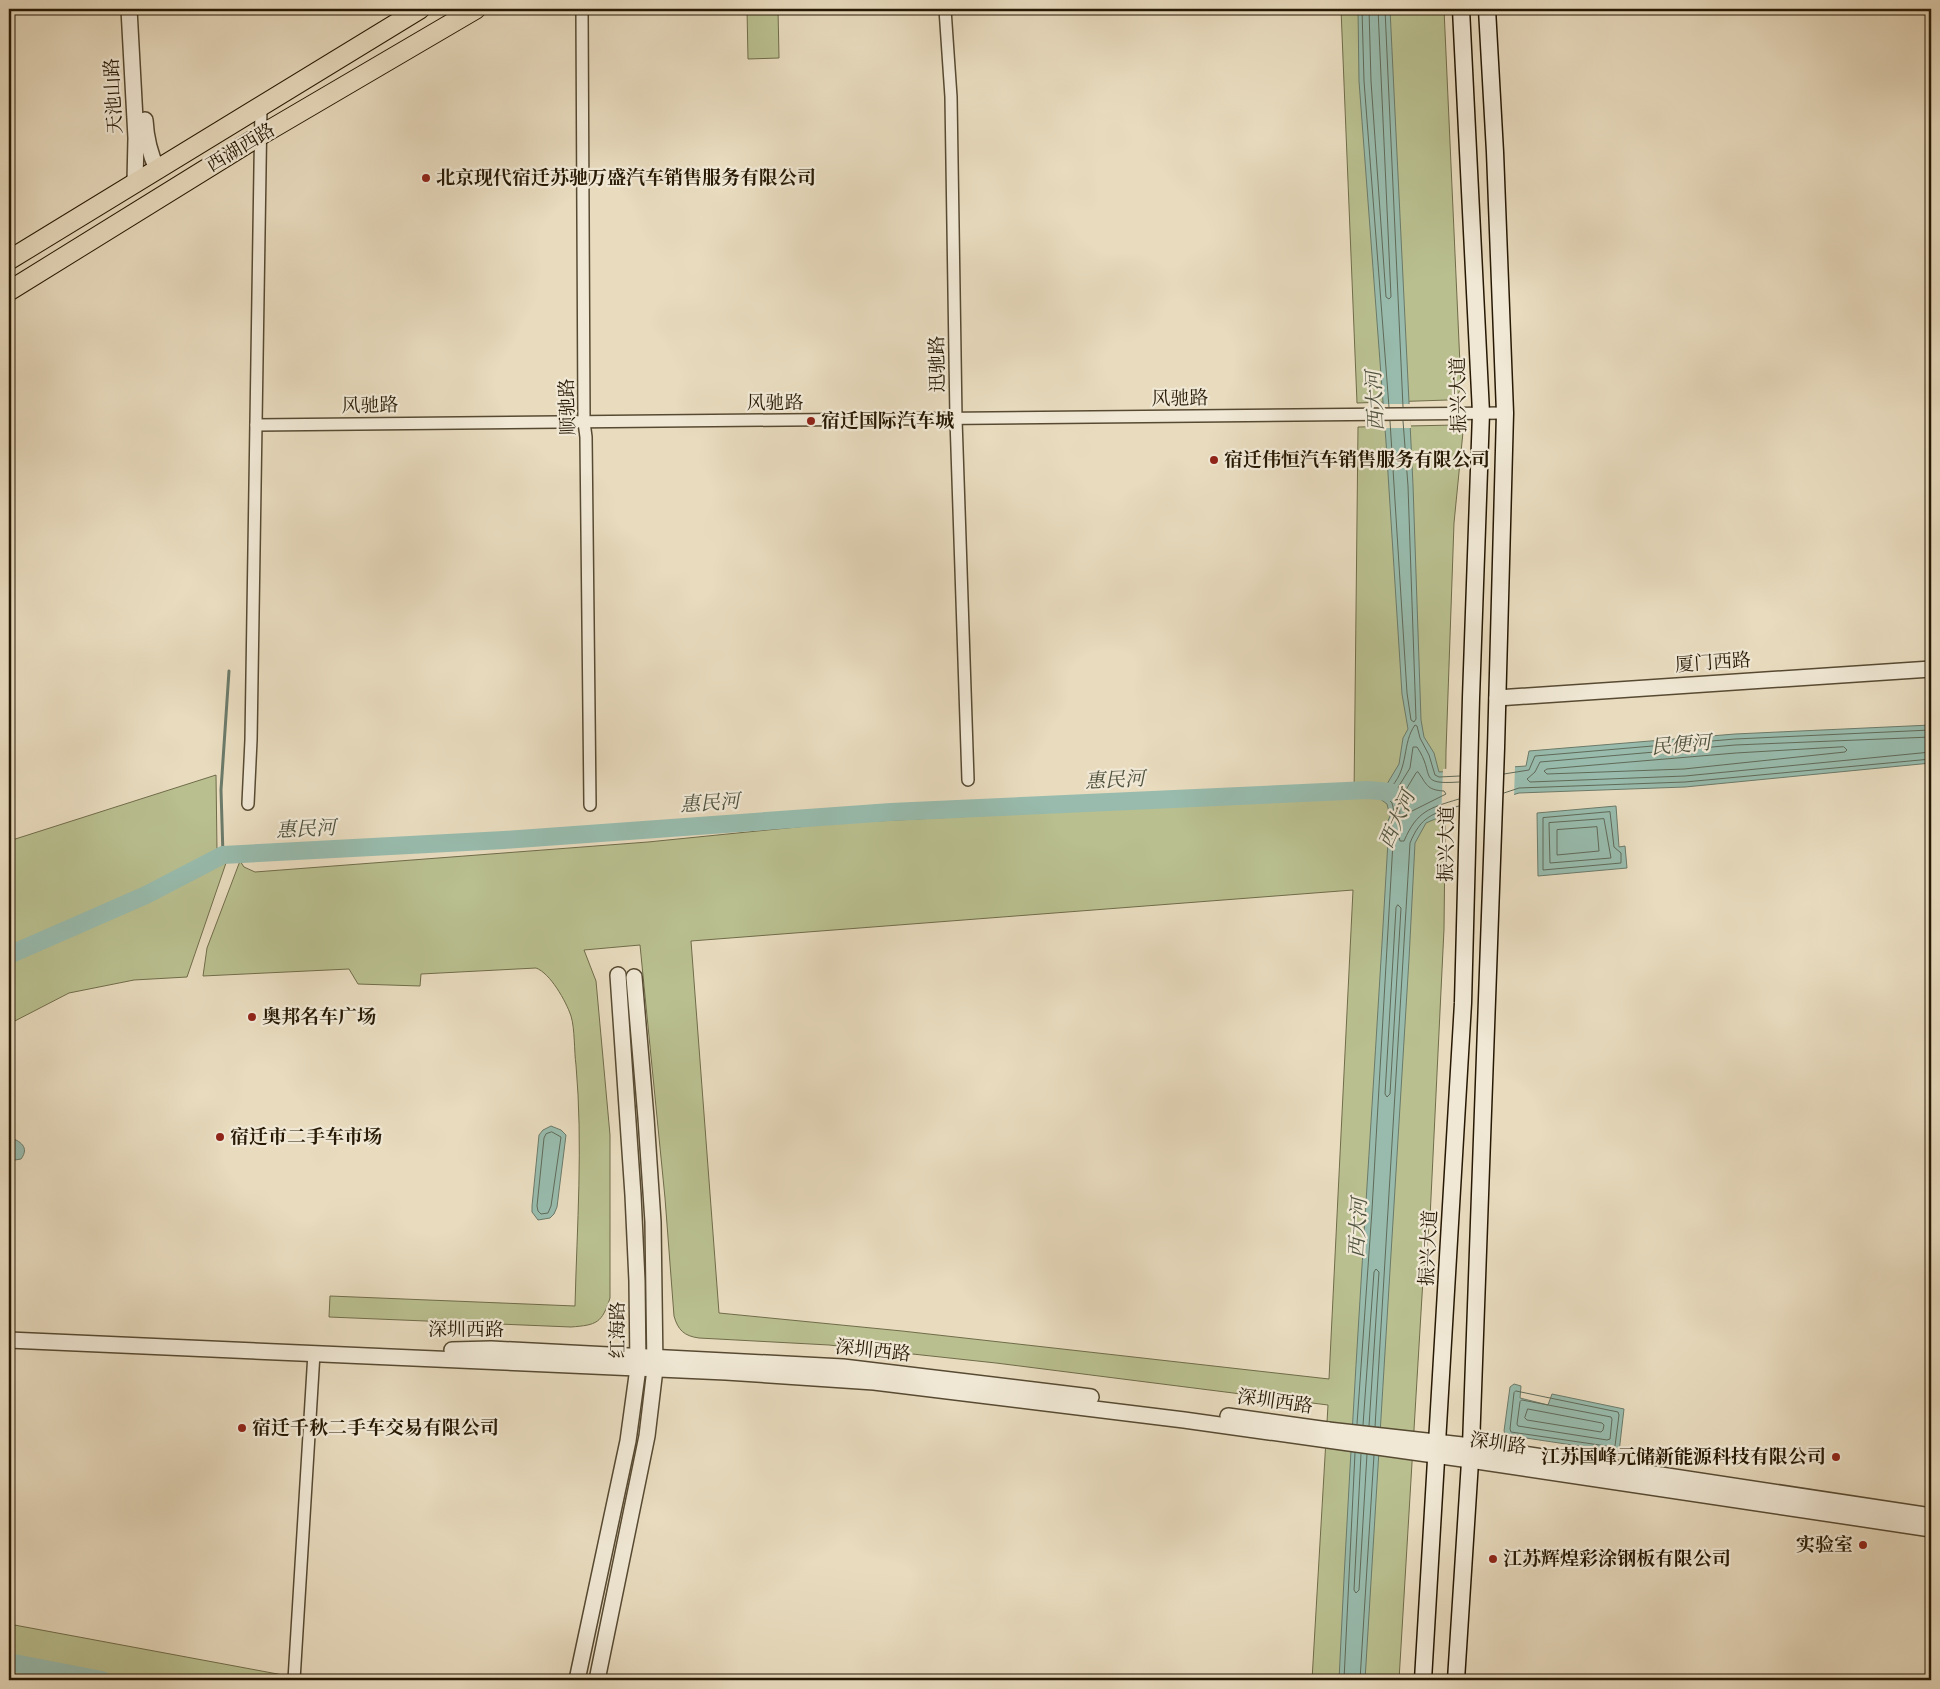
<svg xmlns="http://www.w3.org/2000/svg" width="1940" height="1689" font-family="'IM FELL DW Pica','Noto Serif SC',serif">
<rect width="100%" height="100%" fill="#e8dbbe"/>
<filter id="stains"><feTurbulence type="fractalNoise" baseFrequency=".004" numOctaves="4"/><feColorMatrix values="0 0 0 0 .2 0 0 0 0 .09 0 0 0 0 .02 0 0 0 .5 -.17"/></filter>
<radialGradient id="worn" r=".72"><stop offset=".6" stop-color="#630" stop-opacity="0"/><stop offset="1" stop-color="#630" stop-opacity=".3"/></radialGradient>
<!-- green -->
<g fill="#b9bf8f" stroke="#706c4a" fill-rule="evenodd">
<path d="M 747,9 L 778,9 L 779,58 L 748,59 Z"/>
<path d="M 1341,9 L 1444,9 L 1461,387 L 1457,397 L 1448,400 L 1357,403 Z"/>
<path d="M 1456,425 L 1463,432 L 1454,523 L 1446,751 L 1444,929 L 1430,1218 L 1423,1279 L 1399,1680 L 1312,1680 L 1328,1405 L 996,1363 L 829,1345 L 699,1338 C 684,1336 678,1330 674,1316 L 665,1198 L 640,945 L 584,950 L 596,981 L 610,1135 L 610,1298 C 602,1323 597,1325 571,1327 L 329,1317 L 330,1296 L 575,1306 C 577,1226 583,1145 576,1065 C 574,1051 575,1029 571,1016 C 566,1001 550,973 536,968 L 421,974 L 420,986 L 358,984 L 349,969 L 203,976 L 207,948 L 240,861 L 244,867 L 255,872 L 648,842 L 837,823 L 1354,797 L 1358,427 ZM 1353,890 L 1329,1379 L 902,1331 L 719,1313 L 691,941 Z"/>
<path d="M 216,775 L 217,850 L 214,856 L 134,896 L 9,950 L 9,841 Z"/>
<path d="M 227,860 L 187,977 L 134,980 L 69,993 L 9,1024 L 9,961 L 200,874 Z"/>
<path d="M 9,1624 L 283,1675 L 282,1680 L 9,1680 Z"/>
</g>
<!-- water -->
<g fill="#98bbad" stroke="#6b7a69">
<path d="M 1358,9 L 1390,9 L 1413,485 L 1421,720 L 1424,737 L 1434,753 L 1439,772 L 1526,766 L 1529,751 L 1735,734 L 1931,725 L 1931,763 L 1685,787 L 1519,793 L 1442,816 L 1426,823 L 1415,843 L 1409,959 L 1365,1680 L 1339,1680 C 1352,1400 1372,1121 1388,841 L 1385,828 L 1390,816 L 1387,804 L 1368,790 L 1387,784 L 1399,764 L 1403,738 L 1408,729 L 1402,694 L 1386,442 L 1359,81 Z"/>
<path d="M 1616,806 L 1619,847 L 1625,846 L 1627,868 L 1538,876 L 1537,813 Z"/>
<path d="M 551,1126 L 561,1130 L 566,1135 L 557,1207 L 554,1214 L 550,1218 L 538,1220 L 532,1212 L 532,1206 L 539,1135 L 543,1130 Z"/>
<path d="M 9,1137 C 20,1141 30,1147 21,1159 L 9,1161 Z"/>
<path d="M 1514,1384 L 1521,1386 L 1520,1398 L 1548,1405 L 1552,1394 L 1624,1409 L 1619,1452 L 1506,1435 L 1504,1431 L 1510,1387 Z"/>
</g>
<!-- pier -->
<g fill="#e8dbbe">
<path d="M 1381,404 L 1410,404 L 1411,428 L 1383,428 Z"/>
<path d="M 1515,765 L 1514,797 L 1441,819 L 1443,769 Z"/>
</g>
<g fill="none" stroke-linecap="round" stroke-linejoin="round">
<!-- shore -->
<g stroke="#606a58" stroke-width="1">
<path d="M 1362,9 L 1364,81 L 1389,407"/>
<path d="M 1369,9 L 1371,81 L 1386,297 L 1389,299 L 1391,297 L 1378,9"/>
<path d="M 1385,9 L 1403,407"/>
<path d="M 1390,421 L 1407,693 L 1411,720 L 1414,722 L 1416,719 L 1408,486 L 1403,421"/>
<path d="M 1931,737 L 1735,745 L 1540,762 L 1535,772 L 1527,779 L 1530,782 L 1685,776 L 1931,752"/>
<path d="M 1844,747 L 1847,750 L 1845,752 L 1684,769 L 1547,774 L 1544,771 L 1547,769 L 1736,753 Z"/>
<path d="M 1418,772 C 1427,784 1426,790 1444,791 L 1446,794 L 1410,812 L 1404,793 L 1416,773 Z"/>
<path d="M 1504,774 L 1529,770 L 1535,756 L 1735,739 L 1931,730"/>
<path d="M 1504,793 L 1519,788 L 1685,782 L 1931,759"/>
<path d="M 1459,799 C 1429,808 1417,811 1404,841 L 1400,841 C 1395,821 1406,814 1394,794 L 1410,768 L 1413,747 L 1417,747 C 1436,775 1416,785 1459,782"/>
<path d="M 1610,812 L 1614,847 L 1621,853 L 1621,863 L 1543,870 L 1543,818 Z"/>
<path d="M 1604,819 L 1611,858 L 1550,863 L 1549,823 Z"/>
<path d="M 1597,827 L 1599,851 L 1557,855 L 1557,830 Z"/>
<path d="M 1398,905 L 1401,908 L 1390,1094 L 1387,1097 L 1385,1094 L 1396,908 Z"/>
<path d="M 552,1132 L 561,1137 L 551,1206 L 548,1213 L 541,1214 L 538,1211 L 537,1206 L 544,1138 L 546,1134 Z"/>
<path d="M 1516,1391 L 1618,1412 L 1619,1415 L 1615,1446 L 1613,1447 L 1511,1432 L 1510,1429 L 1514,1393 Z"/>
<path d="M 1522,1400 L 1611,1417 L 1612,1419 L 1610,1439 L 1607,1440 L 1518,1426 L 1517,1424 L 1520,1402 Z"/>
<path d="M 1528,1409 L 1602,1423 L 1604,1425 L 1603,1430 L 1601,1432 L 1527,1420 L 1525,1418 Z"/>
<path d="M 1357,1424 L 1372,1210 L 1393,842 L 1391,829 L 1395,815 L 1392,803 L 1382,792 C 1385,790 1389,789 1392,786 C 1409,767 1402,743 1415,725 L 1417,726 L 1420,738 L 1429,755 L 1435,775 L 1439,777 L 1460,776"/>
<path d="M 1363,1425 L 1374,1272 L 1376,1269 L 1379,1272 L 1369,1426"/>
<path d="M 1375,1427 L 1410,843 C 1421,816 1433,813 1459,806"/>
<path d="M 1361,1454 L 1354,1590 L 1356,1593 L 1359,1590 L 1367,1454"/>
<path d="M 1344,1680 L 1355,1453"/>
<path d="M 1360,1680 L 1374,1455"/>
</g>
<!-- stream -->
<path stroke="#6b7a69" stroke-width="3" d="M 223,855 L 221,790 L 229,671"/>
<!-- river -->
<g stroke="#98bbad" stroke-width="18">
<path d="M 9,955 L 146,895 L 223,855 L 504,840 L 891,812 L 1368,790 L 1390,792"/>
<path d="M 9,1662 L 102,1680"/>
</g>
<defs>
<g id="minor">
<path d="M 582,9 L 584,422 L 586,437 L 590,805"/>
<path d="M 945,9 L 951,97 L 956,419 L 968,780"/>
<path d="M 256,425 L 1505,413"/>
<path d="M 248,804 L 251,740 L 261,105"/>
<path d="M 294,1680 L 314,1353"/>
</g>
<g id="tertiary">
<path d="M 129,9 L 136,138 L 135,182"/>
<path d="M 145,120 C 146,138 149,152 157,169"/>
<path d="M 1497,698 L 1931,669"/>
<path d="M 9,1340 L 726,1372 L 874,1382 L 1184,1420 L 1470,1460 L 1931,1529"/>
<path d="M 452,1350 L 491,1349 L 843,1367 L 1091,1397"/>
<path d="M 1228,1416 L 1328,1430 L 1326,1439"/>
<path d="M 1328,1430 L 1471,1446 L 1931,1516"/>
<path d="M 577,1680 L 628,1441 L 638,1368 L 637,1281 L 633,1195 L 618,975"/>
<path d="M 597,1680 L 647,1436 L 655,1369 L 653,1222 L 646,1118 L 634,977"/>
</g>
<g id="secondary">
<path d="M 1423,1680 L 1463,1003 L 1471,698 L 1481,413 L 1461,9"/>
<path d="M 1456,1680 L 1471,1446 L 1496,748 L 1505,413 L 1495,152 L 1487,9"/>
</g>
<g id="primary">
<path d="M 9,260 L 420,9"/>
<path d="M 9,291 L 261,135 L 476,9"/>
</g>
</defs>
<!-- minor casing -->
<use href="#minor" stroke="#574a32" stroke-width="14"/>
<!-- tertiary casing -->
<use href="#tertiary" stroke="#574a32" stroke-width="18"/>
<!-- secondary casing -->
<use href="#secondary" stroke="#271904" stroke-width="19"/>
<!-- primary casing -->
<use href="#primary" stroke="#271904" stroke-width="21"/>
<!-- minor -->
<use href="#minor" stroke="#f0e8d5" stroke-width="11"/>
<!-- tertiary -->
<use href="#tertiary" stroke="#f0e8d5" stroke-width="15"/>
<!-- secondary -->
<use href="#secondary" stroke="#f0e8d5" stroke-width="16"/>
<!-- primary -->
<use href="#primary" stroke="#e8dbbe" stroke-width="19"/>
</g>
<!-- markers -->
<g fill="#8f2418" stroke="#f0e8d5" stroke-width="2">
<circle cx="426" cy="178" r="5"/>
<circle cx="811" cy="421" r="5"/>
<circle cx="1214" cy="460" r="5"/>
<circle cx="252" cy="1017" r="5"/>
<circle cx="220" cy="1137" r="5"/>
<circle cx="242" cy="1428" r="5"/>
<circle cx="1836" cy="1457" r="5"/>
<circle cx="1863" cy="1545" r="5"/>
<circle cx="1493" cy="1559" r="5"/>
</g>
<g text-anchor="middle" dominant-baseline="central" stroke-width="4.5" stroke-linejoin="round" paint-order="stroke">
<!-- street labels -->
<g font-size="19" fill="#271904" stroke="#f0e8d5">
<text transform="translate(114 96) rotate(-93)">天池山路</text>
<text transform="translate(241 148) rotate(-31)">西湖西路</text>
<text transform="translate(938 364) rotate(-91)">迅驰路</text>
<text transform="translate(1459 395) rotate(-91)">振兴大道</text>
<text transform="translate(1180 399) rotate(-1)">风驰路</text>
<text x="775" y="403">风驰路</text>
<text transform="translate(370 406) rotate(-1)">风驰路</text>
<text transform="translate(568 407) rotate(-92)">顺驰路</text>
<text transform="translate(1713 663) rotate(-4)">厦门西路</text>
<text transform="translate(1447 844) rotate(-89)">振兴大道</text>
<text transform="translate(1429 1248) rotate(-87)">振兴大道</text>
<text x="466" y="1330">深圳西路</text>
<text transform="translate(618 1330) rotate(-90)">红海路</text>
<text transform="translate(873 1351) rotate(6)">深圳西路</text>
<text transform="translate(1275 1402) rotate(8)">深圳西路</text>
<text transform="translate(1498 1444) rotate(8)">深圳路</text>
</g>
<!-- poi labels -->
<g font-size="19" font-weight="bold" fill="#271904" stroke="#f0e8d5" text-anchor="start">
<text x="436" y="178">北京现代宿迁苏驰万盛汽车销售服务有限公司</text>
<text x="821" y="421">宿迁国际汽车城</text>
<text x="1224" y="460">宿迁伟恒汽车销售服务有限公司</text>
<text x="262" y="1017">奥邦名车广场</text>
<text x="230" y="1137">宿迁市二手车市场</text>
<text x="252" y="1428">宿迁千秋二手车交易有限公司</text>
<text x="1826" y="1457" text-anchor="end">江苏国峰元储新能源科技有限公司</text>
<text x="1853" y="1545" text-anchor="end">实验室</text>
<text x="1503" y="1559">江苏辉煌彩涂钢板有限公司</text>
</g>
<!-- water labels -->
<g font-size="20" font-style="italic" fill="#4f523f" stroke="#f0e8d5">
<text transform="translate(1376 401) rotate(-93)">西大河</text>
<text transform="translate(1681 746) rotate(-5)">民便河</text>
<text transform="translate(1115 781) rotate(-3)">惠民河</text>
<text transform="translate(710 804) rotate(-4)">惠民河</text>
<text transform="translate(1398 820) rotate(-66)">西大河</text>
<text transform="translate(306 830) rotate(-3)">惠民河</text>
<text transform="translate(1359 1228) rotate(-87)">西大河</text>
</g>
</g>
<!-- margin -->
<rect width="1940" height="1689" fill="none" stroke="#e8dbbe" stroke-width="30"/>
<rect x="10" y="10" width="1920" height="1669" fill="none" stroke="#271904" stroke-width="2.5"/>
<rect x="15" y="15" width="1910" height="1659" fill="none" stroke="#271904"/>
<rect width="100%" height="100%" filter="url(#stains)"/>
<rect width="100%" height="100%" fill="url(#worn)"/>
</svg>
